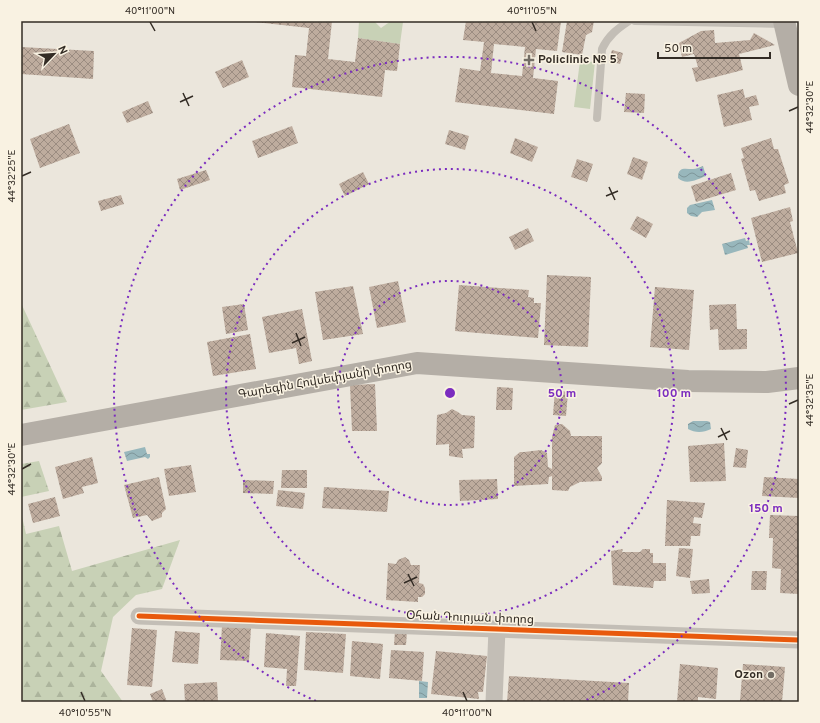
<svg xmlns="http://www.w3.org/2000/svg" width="820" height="723" font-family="Overpass,'Noto Sans Armenian',sans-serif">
<defs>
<pattern id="forest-firs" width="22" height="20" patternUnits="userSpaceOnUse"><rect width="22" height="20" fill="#c8d1b6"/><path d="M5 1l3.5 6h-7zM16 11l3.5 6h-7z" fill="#acb49c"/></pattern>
<pattern id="water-waves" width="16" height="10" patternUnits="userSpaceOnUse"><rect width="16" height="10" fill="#98b7bc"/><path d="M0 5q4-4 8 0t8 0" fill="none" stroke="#7d9599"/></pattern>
<pattern id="building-cross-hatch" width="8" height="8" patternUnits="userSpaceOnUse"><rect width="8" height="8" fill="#beac9e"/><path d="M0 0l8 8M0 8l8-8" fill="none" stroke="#9b8c81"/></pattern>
</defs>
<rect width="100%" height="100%" fill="#ebe6dc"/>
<!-- green -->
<g fill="#c8d1b6">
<path d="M 359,21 L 374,21 L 381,28 L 391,21 L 403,22 L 400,44 L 358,38 Z"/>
<path d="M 580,61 L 595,62 L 590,109 L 574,107 Z"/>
</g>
<!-- forest -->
<g fill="url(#forest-firs)">
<path d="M 21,303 L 67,402 L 21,410 Z"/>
<path d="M 39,461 L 49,491 L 21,497 L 21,464 Z"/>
<path d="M 21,512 L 26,534 L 59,526 L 72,571 L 180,540 L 162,589 L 136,595 L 113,617 L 101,671 L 123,702 L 21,702 Z"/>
</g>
<!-- water -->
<g fill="url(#water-waves)">
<path d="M 703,166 L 706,176 C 698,179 686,186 678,178 C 678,166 685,169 693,169 C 696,169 700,167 703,166 Z"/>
<path d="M 712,200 L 715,210 L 702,212 L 697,217 L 691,216 L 687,213 L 687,208 L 690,205 Z"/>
<path d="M 745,238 L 746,241 L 749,240 L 750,245 L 747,245 L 748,248 L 725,255 L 722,244 Z"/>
<path d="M 693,421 L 707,421 L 710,422 L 711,429 C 703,433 695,433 688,429 L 688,424 Z"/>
<path d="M 145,447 L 147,454 L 150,454 L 150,457 L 148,459 L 145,457 L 127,461 L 124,452 Z"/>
<path d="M 419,681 L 428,682 L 427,698 L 419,698 Z"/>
</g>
<!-- building -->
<g fill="url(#building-cross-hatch)" fill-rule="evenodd">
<path d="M 255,21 L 332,21 L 328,59 L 355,62 L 358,38 L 400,44 L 397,71 L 385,70 L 382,97 L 292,87 L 295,55 L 306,56 L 309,28 L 255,22 Z"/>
<path d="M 466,21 L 561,21 L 557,51 L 536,49 L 533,78 L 558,81 L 554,114 L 455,102 L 460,68 L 480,71 L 484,42 L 463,40 ZM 494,44 L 525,47 L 522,76 L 491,73 Z"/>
<path d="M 567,21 L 594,21 L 592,32 L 586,35 L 582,55 L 562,52 Z"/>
<path d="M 714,30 L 715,43 L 750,40 L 754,33 L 775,45 L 739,54 L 743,70 L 696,82 L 692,68 L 698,67 L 694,54 L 682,57 L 679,43 L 701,31 Z"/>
<path d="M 21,47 L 94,51 L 93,79 L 21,74 Z"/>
<path d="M 612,50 L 623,53 L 620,64 L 609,61 Z"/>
<path d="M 242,60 L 249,77 L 223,88 L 215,72 Z"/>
<path d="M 743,89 L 745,98 L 756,95 L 759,105 L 749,107 L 752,120 L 724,127 L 717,95 Z"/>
<path d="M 626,93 L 645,94 L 644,113 L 624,112 Z"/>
<path d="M 148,101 L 153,113 L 127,123 L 122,112 Z"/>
<path d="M 69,124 L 80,153 L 40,168 L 30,139 Z"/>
<path d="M 292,126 L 298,143 L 258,158 L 252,141 Z"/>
<path d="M 449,130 L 469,136 L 465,150 L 445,144 Z"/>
<path d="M 515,138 L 538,147 L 532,162 L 510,153 Z"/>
<path d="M 771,138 L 774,149 L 778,149 L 789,183 L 784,185 L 786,193 L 759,201 L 755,190 L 750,191 L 741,159 L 744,158 L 741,148 Z"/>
<path d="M 633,157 L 648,162 L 642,180 L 627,174 Z"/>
<path d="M 577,159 L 593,164 L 587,182 L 571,177 Z"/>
<path d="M 206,170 L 210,180 L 180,190 L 177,179 Z"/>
<path d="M 363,172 L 369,184 L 345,196 L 339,184 Z"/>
<path d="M 731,173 L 736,190 L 696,202 L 691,186 Z"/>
<path d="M 121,195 L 124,204 L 101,211 L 98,201 Z"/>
<path d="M 790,207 L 793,221 L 790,222 L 798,253 L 762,262 L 751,218 Z"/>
<path d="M 637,216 L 653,224 L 646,238 L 630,229 Z"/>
<path d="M 528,228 L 534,241 L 515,250 L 509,237 Z"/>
<path d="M 547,275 L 591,277 L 588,347 L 544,345 Z"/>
<path d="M 398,281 L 406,322 L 377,328 L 369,287 Z"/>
<path d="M 459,285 L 529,290 L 528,297 L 534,298 L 534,303 L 541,303 L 538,338 L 455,331 Z"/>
<path d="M 353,286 L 363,334 L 323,340 L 315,292 Z"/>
<path d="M 655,287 L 694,290 L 689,350 L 650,347 Z"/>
<path d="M 244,304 L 248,330 L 226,334 L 222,307 Z"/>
<path d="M 736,304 L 737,329 L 747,329 L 747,349 L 719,350 L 718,329 L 710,330 L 709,305 Z"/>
<path d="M 302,309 L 312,361 L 299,364 L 296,348 L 269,353 L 262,317 Z"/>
<path d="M 250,334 L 256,369 L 213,376 L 207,342 Z"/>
<path d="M 375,384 L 377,431 L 352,431 L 350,385 Z"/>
<path d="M 497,387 L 513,388 L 512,410 L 496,410 Z"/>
<path d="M 555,390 L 568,392 L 566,416 L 553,415 Z"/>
<path d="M 452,409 L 458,412 L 462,415 L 475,416 L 474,448 L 462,449 L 463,458 L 449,456 L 449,444 L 436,445 L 437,415 L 446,413 Z"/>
<path d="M 562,424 L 570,431 L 571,436 L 602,436 L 602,463 L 597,468 L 602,477 L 602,481 L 580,482 L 570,487 L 568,491 L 552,490 L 552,476 L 549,477 L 548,484 L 514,486 L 514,457 L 520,452 L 524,452 L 541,450 L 547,453 L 548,467 L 552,469 L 552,437 L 555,425 Z"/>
<path d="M 724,443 L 726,481 L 690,482 L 688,446 Z"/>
<path d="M 736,448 L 748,450 L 746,468 L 733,467 Z"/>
<path d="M 92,457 L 98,483 L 82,487 L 84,493 L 63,499 L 55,467 Z"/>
<path d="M 191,465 L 196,492 L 169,496 L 164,469 Z"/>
<path d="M 282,470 L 307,470 L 307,488 L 281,488 Z"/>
<path d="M 159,477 L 166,509 L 162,513 L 162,517 L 152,521 L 147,515 L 133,518 L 124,485 Z"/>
<path d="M 764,477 L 799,479 L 799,498 L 762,496 Z"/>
<path d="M 497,479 L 498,499 L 460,501 L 459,480 Z"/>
<path d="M 243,480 L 274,481 L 273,494 L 243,493 Z"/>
<path d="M 324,487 L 389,491 L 387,512 L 322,508 Z"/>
<path d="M 278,490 L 305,493 L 303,509 L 276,506 Z"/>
<path d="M 55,497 L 60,516 L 33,523 L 28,504 Z"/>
<path d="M 667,500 L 705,503 L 702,518 L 694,517 L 693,523 L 701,524 L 700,536 L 691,536 L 690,546 L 665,546 Z"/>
<path d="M 770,515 L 799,516 L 799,594 L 780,593 L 781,569 L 772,568 L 773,538 L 769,538 Z"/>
<path d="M 679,548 L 693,549 L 690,578 L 676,576 Z"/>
<path d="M 623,549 L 622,552 L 640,552 L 643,549 L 650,549 L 650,553 L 653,553 L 653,563 L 666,563 L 666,581 L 654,581 L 653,588 L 613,585 L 611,551 Z"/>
<path d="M 405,557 L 409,560 L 411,565 L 420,565 L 419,583 L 423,584 L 425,588 L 425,594 L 422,597 L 418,597 L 418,602 L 386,600 L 388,563 L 396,564 L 398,560 Z"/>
<path d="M 752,571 L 767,571 L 766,590 L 751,590 Z"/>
<path d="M 709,579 L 710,593 L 692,594 L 690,581 Z"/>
<path d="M 222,626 L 251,628 L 249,661 L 220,660 Z"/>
<path d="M 132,628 L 157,630 L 152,687 L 127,685 Z"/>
<path d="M 175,631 L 200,633 L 198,664 L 172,662 Z"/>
<path d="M 395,631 L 407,632 L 406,645 L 394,645 Z"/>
<path d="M 306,632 L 346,634 L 343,673 L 304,670 Z"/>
<path d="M 266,633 L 300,636 L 296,686 L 286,686 L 287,669 L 264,667 Z"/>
<path d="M 352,641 L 383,644 L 380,679 L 350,676 Z"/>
<path d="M 391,650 L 424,652 L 422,681 L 389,678 Z"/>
<path d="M 436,651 L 487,656 L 483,692 L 478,692 L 479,699 L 431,694 Z"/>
<path d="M 680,664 L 718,668 L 716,699 L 698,697 L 698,702 L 677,702 Z"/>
<path d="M 743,664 L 785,667 L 782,702 L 740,701 Z"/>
<path d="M 509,676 L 629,683 L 628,702 L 507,702 Z"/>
<path d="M 217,682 L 218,702 L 185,702 L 184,684 Z"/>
<path d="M 162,689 L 167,702 L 153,702 L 150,694 Z"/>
</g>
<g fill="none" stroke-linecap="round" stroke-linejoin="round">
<!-- service -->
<g stroke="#c3beb6" stroke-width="8">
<path d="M 635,21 L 784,24"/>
<path d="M 597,118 L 602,49 C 608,36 617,29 629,21"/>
</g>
<!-- minor -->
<g stroke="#c3beb6" stroke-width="17">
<path d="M 139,616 L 799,640"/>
<path d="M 494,702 L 497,629"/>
</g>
<!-- secondary -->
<g stroke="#b4aea6" stroke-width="22">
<path d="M 784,21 L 799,85"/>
<path d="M 21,435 L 417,363 L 688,381 L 767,382 L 799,378"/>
</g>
<defs>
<path id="cycleway" d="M 139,616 L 799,640"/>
</defs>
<!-- cycleway casing -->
<use href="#cycleway" stroke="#f9f2e2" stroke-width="8"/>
<!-- cycleway -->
<use href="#cycleway" stroke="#e8590c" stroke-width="5"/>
</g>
<!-- ticks -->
<path fill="none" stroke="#332c25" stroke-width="1.5" d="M 150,22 L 155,31M 532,22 L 536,31M 183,93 L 189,106M 180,102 L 193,96M 789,111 L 798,107M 22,176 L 31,172M 609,187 L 615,200M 606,196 L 618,191M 296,333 L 301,346M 292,343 L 305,337M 789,404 L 798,400M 721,428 L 727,440M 718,437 L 730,431M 22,469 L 31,464M 408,574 L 414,586M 404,583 L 417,577M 81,692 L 85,701M 463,692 L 467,701"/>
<!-- distance rings -->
<g fill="none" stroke="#7b2cbf" stroke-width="2" stroke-dasharray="2 4">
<circle cx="450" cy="393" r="112"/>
<circle cx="450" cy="393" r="224"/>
<path d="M316 701A336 336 0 1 1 584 701"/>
</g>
<!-- markers -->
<g fill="#736d65" stroke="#f9f2e2" stroke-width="1.5">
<path d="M527 54h4v4h4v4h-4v4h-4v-4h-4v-4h4z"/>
<circle cx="771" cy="675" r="4"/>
</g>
<g text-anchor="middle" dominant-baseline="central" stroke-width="3" stroke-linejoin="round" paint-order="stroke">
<!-- poi labels -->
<g font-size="12" font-weight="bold" fill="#332c25" stroke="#f9f2e2" text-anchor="start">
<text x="538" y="60">Policlinic № 5</text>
<text x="763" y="675" text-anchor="end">Ozon</text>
</g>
<!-- street labels -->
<g font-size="12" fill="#332c25" stroke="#f9f2e2">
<text transform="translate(325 380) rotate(-10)">Գարեգին Հովսեփյանի փողոց</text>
<text transform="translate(470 618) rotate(2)">Օհան Դուրյան փողոց</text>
</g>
</g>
<circle cx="450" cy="393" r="6" fill="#7b2cbf" stroke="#f9f2e2" stroke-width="2"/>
<g font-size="12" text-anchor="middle" font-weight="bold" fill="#7b2cbf" stroke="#f9f2e2" stroke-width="3" stroke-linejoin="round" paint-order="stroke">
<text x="562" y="397">50 m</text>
<text x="674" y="397">100 m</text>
<text x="766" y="512">150 m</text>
</g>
<!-- border -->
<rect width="820" height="723" fill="none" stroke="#f9f2e2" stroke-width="44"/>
<!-- north arrow -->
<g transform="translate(54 54) rotate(65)" stroke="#f9f2e2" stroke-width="3" paint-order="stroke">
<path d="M0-3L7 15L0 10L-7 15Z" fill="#332c25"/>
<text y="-6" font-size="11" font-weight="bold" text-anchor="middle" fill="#332c25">N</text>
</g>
<!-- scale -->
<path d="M658 52v6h112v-6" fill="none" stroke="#332c25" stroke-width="2"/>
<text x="664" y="52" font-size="12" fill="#332c25" stroke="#f9f2e2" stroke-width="3" paint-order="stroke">50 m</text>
<rect x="22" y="22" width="776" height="679" fill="none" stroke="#332c25" stroke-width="1.5"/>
<g font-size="10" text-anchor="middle" fill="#332c25">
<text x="150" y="14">40°11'00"N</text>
<text x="532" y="14">40°11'05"N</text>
<text transform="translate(809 107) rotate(-90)" y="4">44°32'30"E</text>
<text transform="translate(11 176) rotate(-90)" y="4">44°32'25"E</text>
<text transform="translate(809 400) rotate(-90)" y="4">44°32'35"E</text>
<text transform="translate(11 469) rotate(-90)" y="4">44°32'30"E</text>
<text x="85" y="716">40°10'55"N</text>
<text x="467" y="716">40°11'00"N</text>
</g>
</svg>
